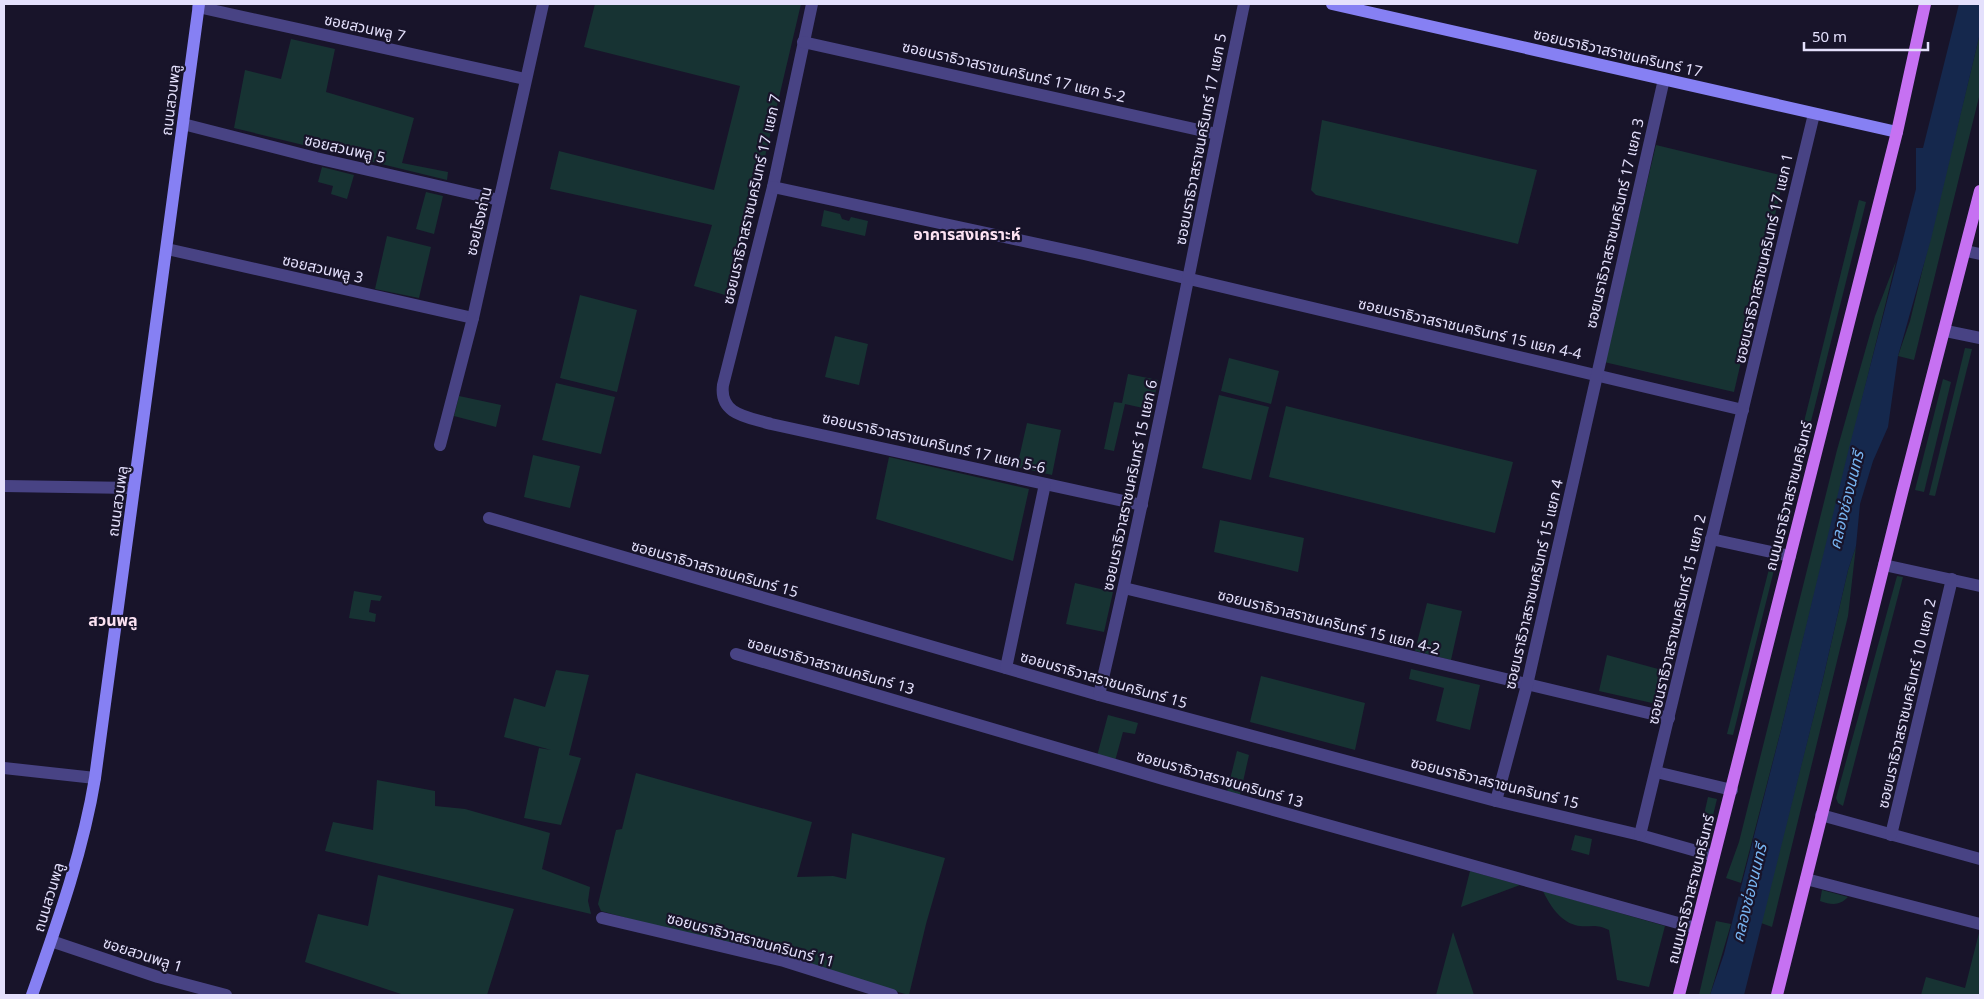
<svg xmlns="http://www.w3.org/2000/svg" width="1984" height="999" font-family="'Noto Sans','Noto Sans Thai',sans-serif">
<rect width="100%" height="100%" fill="#18142a"/>
<!-- green -->
<g fill="#173333">
<path d="M 595,4 L 801,4 L 732,297 L 694,286 L 712,225 L 550,189 L 559,151 L 714,190 L 740,86 L 584,47 Z"/>
<path d="M 1980,33 L 1980,93 L 1914,360 L 1898,356 L 1910,321 Z"/>
<path d="M 291,39 L 335,49 L 326,92 L 414,118 L 402,163 L 448,172 L 447,180 L 234,128 L 245,70 L 281,79 Z"/>
<path d="M 1322,120 L 1537,170 L 1518,244 L 1316,195 L 1311,190 Z"/>
<path d="M 1656,145 L 1784,176 L 1734,392 L 1604,362 Z"/>
<path d="M 322,167 L 354,175 L 347,199 L 331,194 L 333,186 L 318,182 Z"/>
<path d="M 426,192 L 443,196 L 434,234 L 416,229 Z"/>
<path d="M 1859,200 L 1866,202 L 1780,545 L 1774,543 Z"/>
<path d="M 824,210 L 840,214 L 842,219 L 849,221 L 851,217 L 868,221 L 865,236 L 821,226 Z"/>
<path d="M 387,236 L 431,247 L 419,298 L 375,289 Z"/>
<path d="M 1896,261 L 1781,730 L 1741,883 L 1726,878 L 1739,842 L 1837,450 L 1875,316 Z"/>
<path d="M 580,295 L 637,310 L 617,392 L 560,378 Z"/>
<path d="M 835,336 L 868,344 L 859,385 L 825,377 Z"/>
<path d="M 1965,348 L 1972,349 L 1935,496 L 1929,495 Z"/>
<path d="M 1229,358 L 1279,371 L 1271,404 L 1221,391 Z"/>
<path d="M 1128,374 L 1158,380 L 1152,410 L 1125,404 L 1114,451 L 1104,449 L 1114,402 L 1122,403 Z"/>
<path d="M 1943,379 L 1951,382 L 1924,492 L 1915,490 Z"/>
<path d="M 556,383 L 615,397 L 601,454 L 542,440 Z"/>
<path d="M 1219,395 L 1269,407 L 1251,480 L 1202,468 Z"/>
<path d="M 459,396 L 501,405 L 496,427 L 454,416 Z"/>
<path d="M 1286,406 L 1513,462 L 1495,533 L 1269,477 Z"/>
<path d="M 1027,423 L 1061,430 L 1052,475 L 1017,467 Z"/>
<path d="M 533,455 L 580,466 L 570,508 L 524,497 Z"/>
<path d="M 889,457 L 1029,489 L 1013,561 L 876,519 Z"/>
<path d="M 1220,520 L 1304,538 L 1298,572 L 1214,552 Z"/>
<path d="M 1856,546 L 1848,616 L 1772,927 L 1761,923 L 1822,683 L 1848,570 Z"/>
<path d="M 1770,565 L 1775,566 L 1733,735 L 1727,734 Z"/>
<path d="M 1897,576 L 1903,577 L 1843,806 L 1838,803 L 1836,798 Z"/>
<path d="M 1075,583 L 1113,592 L 1104,632 L 1066,624 Z"/>
<path d="M 354,591 L 382,596 L 380,601 L 371,600 L 369,612 L 376,614 L 375,622 L 349,618 Z"/>
<path d="M 1427,603 L 1462,611 L 1451,660 L 1415,651 Z"/>
<path d="M 1607,655 L 1669,672 L 1661,705 L 1599,691 Z"/>
<path d="M 1411,669 L 1480,685 L 1470,730 L 1436,721 L 1444,688 L 1409,679 Z"/>
<path d="M 556,670 L 589,675 L 569,755 L 581,758 L 561,825 L 524,818 L 539,748 L 551,750 L 504,737 L 514,698 L 545,707 Z"/>
<path d="M 1261,676 L 1365,703 L 1355,750 L 1250,722 Z"/>
<path d="M 1108,715 L 1138,723 L 1135,734 L 1123,732 L 1115,761 L 1097,756 Z"/>
<path d="M 1237,751 L 1249,755 L 1240,795 L 1227,792 Z"/>
<path d="M 636,773 L 812,822 L 797,877 L 833,876 L 846,879 L 852,833 L 945,858 L 926,924 L 909,995 L 601,911 L 598,904 L 616,830 L 622,829 Z"/>
<path d="M 377,780 L 435,791 L 435,806 L 465,809 L 550,833 L 542,869 L 590,887 L 588,901 L 591,914 L 325,851 L 333,822 L 373,830 Z"/>
<path d="M 1708,797 L 1717,799 L 1707,840 L 1699,837 Z"/>
<path d="M 1575,835 L 1592,839 L 1589,855 L 1571,850 Z"/>
<path d="M 1470,871 L 1520,885 L 1461,907 Z"/>
<path d="M 378,875 L 514,909 L 487,995 L 404,995 L 305,962 L 318,914 L 368,926 Z"/>
<path d="M 1822,890 L 1848,897 C 1839,906 1832,905 1820,901 Z"/>
<path d="M 1543,891 L 1665,926 L 1649,987 L 1617,980 L 1609,930 C 1593,922 1589,929 1575,925 C 1560,921 1549,904 1543,891 Z"/>
<path d="M 1716,921 L 1731,924 L 1710,995 L 1699,995 Z"/>
<path d="M 1453,932 L 1474,995 L 1436,995 Z"/>
<path d="M 1979,933 L 1980,995 L 1921,995 L 1926,977 L 1965,988 Z"/>
</g>
<!-- water -->
<path fill="#15284d" d="M 1959,4 L 1980,4 L 1980,33 L 1931,239 L 1898,356 L 1888,427 L 1873,461 L 1860,504 L 1856,546 L 1848,570 L 1822,683 L 1744,995 L 1710,995 L 1724,954 L 1781,730 L 1848,452 L 1916,189 L 1916,148 L 1923,148 Z"/>
<g fill="none" stroke-linecap="round" stroke-linejoin="round">
<!-- street -->
<g stroke="#484384" stroke-width="12">
<path d="M 812,4 L 773,187 L 723,385 C 719,415 748,417 771,424 L 1142,505"/>
<path d="M 198,7 L 525,79"/>
<path d="M 803,42 L 1217,134"/>
<path d="M 183,124 L 316,158 L 499,200"/>
<path d="M 773,187 L 1084,254 L 1743,410"/>
<path d="M 167,249 L 473,318"/>
<path d="M 1966,251 L 1980,254"/>
<path d="M 1946,331 L 1980,338"/>
<path d="M 440,445 L 473,318 L 543,4"/>
<path d="M 4,486 L 134,488"/>
<path d="M 489,518 L 1099,695 L 1496,801 L 1640,835 L 1714,856"/>
<path d="M 1711,539 L 1790,556"/>
<path d="M 1884,565 L 1980,586"/>
<path d="M 1124,588 L 1669,718"/>
<path d="M 736,654 L 1163,779 L 1696,928"/>
<path d="M 1006,668 L 1045,484"/>
<path d="M 1099,695 C 1153,466 1196,234 1244,4"/>
<path d="M 4,768 L 95,778"/>
<path d="M 1656,772 L 1732,790"/>
<path d="M 1496,801 L 1527,685 L 1664,79"/>
<path d="M 1821,815 L 1980,859"/>
<path d="M 1640,835 L 1814,114"/>
<path d="M 1891,835 L 1952,579"/>
<path d="M 1806,879 L 1980,924"/>
<path d="M 602,918 L 784,961 L 892,995"/>
<path d="M 51,941 L 158,977 L 226,995"/>
</g>
<!-- secondary -->
<g stroke="#8680f3" stroke-width="12">
<path d="M 1332,4 L 1897,132"/>
<path d="M 32,995 C 57,924 83,852 95,778 L 199,4"/>
</g>
<!-- primary -->
<g stroke="#c671f2" stroke-width="12">
<path d="M 1679,995 L 1897,132 L 1925,4"/>
<path d="M 1777,995 L 1902,493 L 1980,191"/>
</g>
</g>
<g text-anchor="middle" dominant-baseline="central" stroke-width="4.5" stroke-linejoin="round" paint-order="stroke">
<!-- street labels -->
<g font-size="15" fill="#e4e0fc" stroke="#18142a">
<text transform="translate(365 27) rotate(12)">ซอยสวนพลู 7</text>
<text transform="translate(1618 52) rotate(13)">ซอยนราธิวาสราชนครินทร์ 17</text>
<text transform="translate(1014 71) rotate(13)">ซอยนราธิวาสราชนครินทร์ 17 แยก 5-2</text>
<text transform="translate(170 100) rotate(-83)">ถนนสวนพลู</text>
<text transform="translate(1200 139) rotate(-79)">ซอยนราธิวาสราชนครินทร์ 17 แยก 5</text>
<text transform="translate(345 148) rotate(13)">ซอยสวนพลู 5</text>
<text transform="translate(751 199) rotate(-77)">ซอยนราธิวาสราชนครินทร์ 17 แยก 7</text>
<text transform="translate(478 221) rotate(-77)">ซอยโรงถ่าน</text>
<text transform="translate(1614 223) rotate(-77)">ซอยนราธิวาสราชนครินทร์ 17 แยก 3</text>
<text transform="translate(1763 258) rotate(-77)">ซอยนราธิวาสราชนครินทร์ 17 แยก 1</text>
<text transform="translate(323 268) rotate(13)">ซอยสวนพลู 3</text>
<text transform="translate(1470 328) rotate(13)">ซอยนราธิวาสราชนครินทร์ 15 แยก 4-4</text>
<text transform="translate(934 442) rotate(13)">ซอยนราธิวาสราชนครินทร์ 17 แยก 5-6</text>
<text transform="translate(1129 485) rotate(-78)">ซอยนราธิวาสราชนครินทร์ 15 แยก 6</text>
<text transform="translate(1788 496) rotate(-76)">ถนนนราธิวาสราชนครินทร์</text>
<text transform="translate(117 501) rotate(-82)">ถนนสวนพลู</text>
<text transform="translate(715 568) rotate(16)">ซอยนราธิวาสราชนครินทร์ 15</text>
<text transform="translate(1533 584) rotate(-77)">ซอยนราธิวาสราชนครินทร์ 15 แยก 4</text>
<text transform="translate(1676 619) rotate(-77)">ซอยนราธิวาสราชนครินทร์ 15 แยก 2</text>
<text transform="translate(1329 621) rotate(14)">ซอยนราธิวาสราชนครินทร์ 15 แยก 4-2</text>
<text transform="translate(831 665) rotate(16)">ซอยนราธิวาสราชนครินทร์ 13</text>
<text transform="translate(1104 679) rotate(16)">ซอยนราธิวาสราชนครินทร์ 15</text>
<text transform="translate(1906 703) rotate(-77)">ซอยนราธิวาสราชนครินทร์ 10 แยก 2</text>
<text transform="translate(1220 778) rotate(16)">ซอยนราธิวาสราชนครินทร์ 13</text>
<text transform="translate(1495 782) rotate(14)">ซอยนราธิวาสราชนครินทร์ 15</text>
<text transform="translate(1690 889) rotate(-76)">ถนนนราธิวาสราชนครินทร์</text>
<text transform="translate(48 897) rotate(-73)">ถนนสวนพลู</text>
<text transform="translate(751 939) rotate(15)">ซอยนราธิวาสราชนครินทร์ 11</text>
<text transform="translate(143 954) rotate(18)">ซอยสวนพลู 1</text>
</g>
<!-- neighbourhood labels -->
<g font-size="16" font-weight="bold" fill="#fce2f2" stroke="#18142a">
<text x="967" y="234">อาคารสงเคราะห์</text>
<text x="113" y="620">สวนพลู</text>
</g>
<!-- water labels -->
<g font-size="16" font-style="italic" fill="#78b5f2" stroke="#18142a">
<text transform="translate(1846 500) rotate(-76)">คลองช่องนนทรี</text>
<text transform="translate(1749 893) rotate(-76)">คลองช่องนนทรี</text>
</g>
</g>
<!-- border -->
<rect width="1984" height="999" fill="none" stroke="#e4e0fc" stroke-width="10"/>
<!-- scale -->
<path d="M1804 42v8h124v-8" fill="none" stroke="#e4e0fc" stroke-width="2.5"/>
<text x="1812" y="42" font-size="15" fill="#e4e0fc" stroke="#18142a" stroke-width="4" paint-order="stroke">50 m</text>
</svg>
